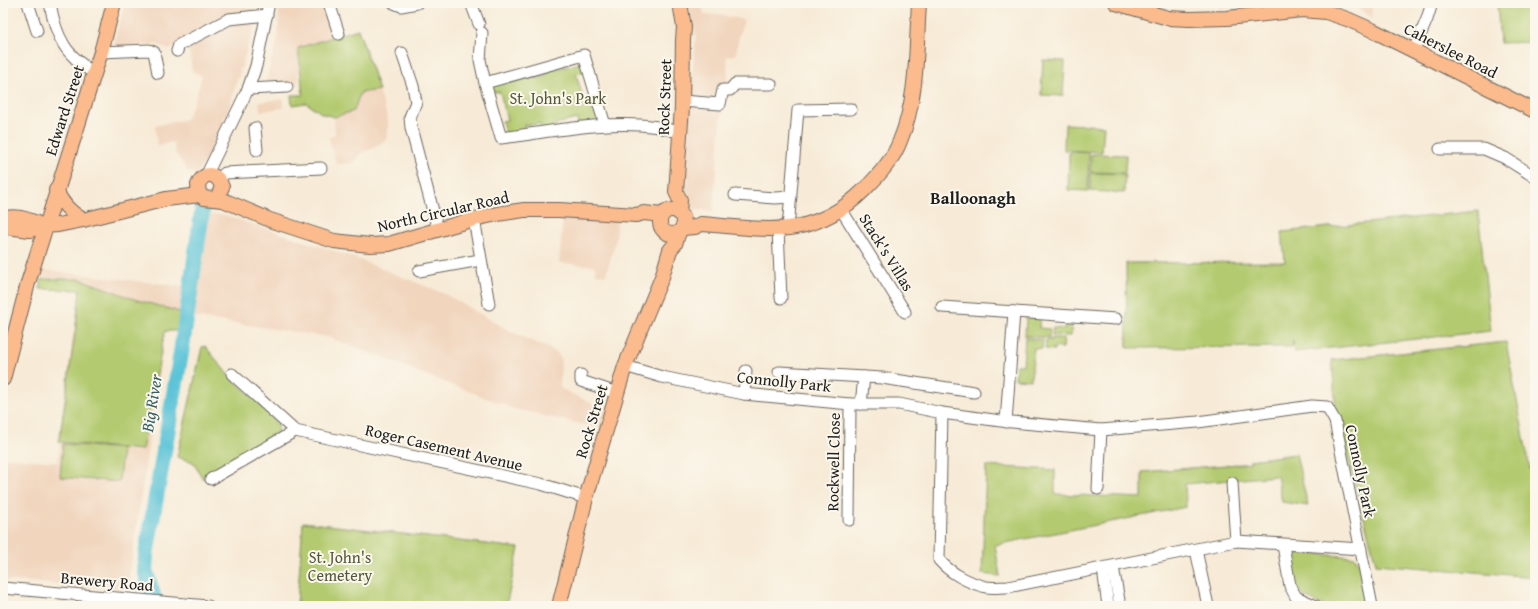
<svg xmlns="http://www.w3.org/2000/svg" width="1538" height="609" font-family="'Gentium Book Plus',serif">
<rect width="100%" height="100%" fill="#fbf7ec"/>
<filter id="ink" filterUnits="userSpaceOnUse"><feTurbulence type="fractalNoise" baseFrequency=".025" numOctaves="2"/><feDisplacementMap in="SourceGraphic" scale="8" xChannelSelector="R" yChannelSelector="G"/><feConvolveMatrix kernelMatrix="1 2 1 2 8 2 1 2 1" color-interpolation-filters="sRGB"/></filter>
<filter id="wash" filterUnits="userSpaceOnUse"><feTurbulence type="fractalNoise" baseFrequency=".012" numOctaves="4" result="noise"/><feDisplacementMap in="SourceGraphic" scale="16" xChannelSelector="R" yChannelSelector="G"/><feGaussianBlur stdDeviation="0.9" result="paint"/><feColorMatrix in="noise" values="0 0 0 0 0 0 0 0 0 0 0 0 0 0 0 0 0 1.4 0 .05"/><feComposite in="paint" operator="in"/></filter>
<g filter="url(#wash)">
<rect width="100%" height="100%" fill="#f7ebd7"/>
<!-- built -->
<g fill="#f1d5bd">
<path d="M 125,3 L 255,3 L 254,14 L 189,36 L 169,50 L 157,44 L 117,47 L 114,41 Z"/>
<path d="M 279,3 L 325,3 L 336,35 L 298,48 L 298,84 L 266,81 L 278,39 Z"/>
<path d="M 688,3 L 701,3 L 704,15 L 719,14 L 744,20 L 739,36 L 736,55 L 727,56 L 728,86 L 718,86 L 717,100 L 690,97 L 696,35 Z"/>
<path d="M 1221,3 L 1279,3 L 1220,9 Z"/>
<path d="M 1338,3 L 1371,3 L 1373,18 L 1355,7 Z"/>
<path d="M 257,18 L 228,110 L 204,163 L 196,175 L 188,171 L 175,152 L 173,142 L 157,146 L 155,126 L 186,119 L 195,100 L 202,76 L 192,71 L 190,54 L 186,42 L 225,24 Z"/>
<path d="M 379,90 L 388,120 L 388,128 L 386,140 L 374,148 L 361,153 L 354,163 L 336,164 L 329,137 L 335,135 L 334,117 L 354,110 L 359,93 Z"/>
<path d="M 283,99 L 284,108 L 260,111 L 259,102 Z"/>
<path d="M 689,106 L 722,108 L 713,211 L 687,209 Z"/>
<path d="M 207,214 L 224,215 L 350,256 L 445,294 L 512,332 L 557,352 L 561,359 L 560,388 L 607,411 L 602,429 L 515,409 L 328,337 L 198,318 L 191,315 L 134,299 L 80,279 L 40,277 L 42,270 L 180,286 L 191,284 L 197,280 Z"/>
<path d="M 563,217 L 617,217 L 616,239 L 606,275 L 596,274 L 595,266 L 559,263 Z"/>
<path d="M 165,331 L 127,590 L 3,580 L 3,457 L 58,462 L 73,334 Z"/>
</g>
<!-- green -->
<g fill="#b3ca6f" stroke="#687346">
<path d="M 1497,3 L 1535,3 L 1535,47 L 1533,42 L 1500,43 Z"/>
<path d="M 358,29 L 379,90 L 360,93 L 354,111 L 334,117 L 323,114 L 306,103 L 292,105 L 291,95 L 303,95 L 298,48 Z"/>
<path d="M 1043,60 L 1065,61 L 1063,96 L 1041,95 Z"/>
<path d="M 582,63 L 584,73 L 576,74 L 584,101 L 593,100 L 600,123 L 578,126 L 577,119 L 555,124 L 556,129 L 542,131 L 540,124 L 524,125 L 525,133 L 505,133 L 502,121 L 507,120 L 500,92 L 492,92 L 491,85 L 527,75 L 529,79 L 546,76 L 545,71 Z"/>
<path d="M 1065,124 L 1104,126 L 1102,152 L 1064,150 Z"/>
<path d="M 1069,152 L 1089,153 L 1088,191 L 1068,190 Z"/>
<path d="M 1091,154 L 1126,155 L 1125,173 L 1090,172 Z"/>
<path d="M 1090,173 L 1125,174 L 1124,193 L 1090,191 Z"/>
<path d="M 1478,211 L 1491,331 L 1294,352 L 1293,341 L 1292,347 L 1127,348 L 1126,263 L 1285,262 L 1282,232 Z"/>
<path d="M 42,279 L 80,279 L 134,299 L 180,312 L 177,331 L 165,331 L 142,450 L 59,442 L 75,333 L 80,290 L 40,289 Z"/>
<path d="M 1026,317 L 1040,318 L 1039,328 L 1050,329 L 1049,338 L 1025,336 Z"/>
<path d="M 1066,320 L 1071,321 L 1072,323 L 1071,336 L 1052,335 L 1053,328 L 1065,329 Z"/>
<path d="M 1025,338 L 1043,340 L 1042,349 L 1034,348 L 1031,380 L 1015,379 L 1016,365 L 1023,365 Z"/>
<path d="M 1052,338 L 1064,338 L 1063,348 L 1054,347 L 1054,350 L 1045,349 L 1046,340 L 1052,340 Z"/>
<path d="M 1506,342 L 1535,496 L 1535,577 L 1376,564 L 1336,412 L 1332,360 Z"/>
<path d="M 205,346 L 230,377 L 272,414 L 278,428 L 276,438 L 268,443 L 203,479 L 193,462 L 177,457 L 202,347 Z"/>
<path d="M 63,444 L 122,449 L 119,482 L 60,477 Z"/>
<path d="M 1296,454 L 1308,506 L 1282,502 L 1277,476 L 1185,484 L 1186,507 L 995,545 L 1000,576 L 982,574 L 986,466 L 1055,470 L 1055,494 L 1142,498 L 1142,472 L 1250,463 L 1250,460 Z"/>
<path d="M 303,522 L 519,548 L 506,606 L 322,606 L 297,604 Z"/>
<path d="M 1293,552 L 1355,557 L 1359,562 L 1369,606 L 1324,606 L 1305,597 L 1298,591 L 1294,585 L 1289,554 Z"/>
</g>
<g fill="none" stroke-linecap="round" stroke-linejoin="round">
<!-- river -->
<path stroke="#5bc4d7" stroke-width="16" d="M 155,601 L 145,570 L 146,555 L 181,353 L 203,206"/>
</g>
</g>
<g filter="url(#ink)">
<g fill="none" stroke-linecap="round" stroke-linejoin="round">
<defs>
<g id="minor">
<path d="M 28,3 L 37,31"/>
<path d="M 50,3 C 52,15 57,34 64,45 C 70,55 84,67 94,73"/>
<path d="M 329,3 L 339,34"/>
<path d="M 394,3 L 401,6 L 417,3"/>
<path d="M 471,3 L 479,24"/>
<path d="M 482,33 L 480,60 L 485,83"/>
<path d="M 1414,50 L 1427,19 L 1432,3"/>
<path d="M 177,51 L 179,45 L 229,19 L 267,15"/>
<path d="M 101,52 L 149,50 L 154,52 L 158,73"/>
<path d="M 402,53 L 413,86 L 416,102 L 410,117 L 411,128 L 438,230"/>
<path d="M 248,89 L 287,87"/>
<path d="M 682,101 L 720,104 L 723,90 L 730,90 L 735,84 L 771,84"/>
<path d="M 605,125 L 584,55 L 485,83 L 501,138 C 552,132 632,114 680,133"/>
<path d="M 255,128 L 257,150"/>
<path d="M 1440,149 L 1484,149 L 1505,158 L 1535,177"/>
<path d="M 206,176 L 248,89 L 256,66 L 269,3"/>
<path d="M 219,179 L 225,173 L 321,168"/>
<path d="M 735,195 L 775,198 L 791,197"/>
<path d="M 841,209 L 905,312"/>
<path d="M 474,219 L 489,304"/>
<path d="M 788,228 L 798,110 L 851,109"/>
<path d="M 778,229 L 781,298"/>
<path d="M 419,271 L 480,260"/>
<path d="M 942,307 L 1116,319"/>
<path d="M 625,366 L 662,377 L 744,394 L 850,404 L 899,404 L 942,413 L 1001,421 L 1101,430 L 1198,422 L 1312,406 L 1327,407 L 1335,421 L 1372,606"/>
<path d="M 779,372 L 882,378 L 974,392"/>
<path d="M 232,374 L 295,431"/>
<path d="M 581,375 L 581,381 L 617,393"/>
<path d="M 744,394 L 746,371"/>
<path d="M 861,404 L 864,377"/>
<path d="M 942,413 L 939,560 C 950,573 969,583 986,587 C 992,588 1001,587 1008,587 L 1236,541 L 1361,549"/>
<path d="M 1006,422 L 1014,312"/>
<path d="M 211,479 L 295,431 L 541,484 L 586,498"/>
<path d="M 1232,483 L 1236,541"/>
<path d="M 1098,489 L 1101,430"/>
<path d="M 849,520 L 850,404"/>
<path d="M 1283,545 L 1290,586 L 1296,597 L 1316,606"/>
<path d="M 1196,550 L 1208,606"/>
<path d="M 1113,567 L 1120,606"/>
<path d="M 1103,569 L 1108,606"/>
<path d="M 3,588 L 208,606"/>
</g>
<g id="major">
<path d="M 1116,3 L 1168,18 L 1189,19 L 1227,18 L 1302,10 L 1326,12 L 1347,19 L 1372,30 L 1535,111"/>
<path d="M 56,190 C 62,204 70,212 83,220"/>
<path d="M 213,199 L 218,196 L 222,187 C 218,173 204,170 198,185 L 199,193 L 204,198 L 223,200 L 270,220 L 334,241 L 370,245 L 389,244 L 474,219 L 497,214 L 524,210 L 559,210 L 636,215 L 644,213 L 662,215"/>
<circle cx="672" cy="222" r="12"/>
<path d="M 679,213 L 680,200 L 676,192 L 682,107 L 683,40 L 684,27 L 680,3"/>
<path d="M 3,219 C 16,214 31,220 43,226"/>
<path d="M 3,224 L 7,227 L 30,230 L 43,226 L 58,225 L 83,220 L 166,199 L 200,195"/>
<path d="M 682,228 L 695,227 L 701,224 C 732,226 765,232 796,227 C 822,222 846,208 864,190 C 878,176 893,160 900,141 C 918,98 916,49 919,3"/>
<path d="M 3,379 L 28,283 L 101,52 L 114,3"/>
<path d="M 559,606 L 586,498 L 625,366 L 662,277 L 670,250 L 675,244 L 679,232"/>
</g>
</defs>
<!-- minor casing -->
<use href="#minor" stroke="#69645d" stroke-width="13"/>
<!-- major casing -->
<use href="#major" stroke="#69645d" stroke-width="16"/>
<!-- minor -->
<use href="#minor" stroke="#fff" stroke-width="11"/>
<!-- major -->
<use href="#major" stroke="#fbbb8d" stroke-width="14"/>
</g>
</g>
<g text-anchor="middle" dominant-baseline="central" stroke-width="4" stroke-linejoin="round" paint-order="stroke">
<!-- street labels -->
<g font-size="16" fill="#1c1c1c" stroke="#fbf7ec">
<text transform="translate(1451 50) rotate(27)">Caherslee Road</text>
<text transform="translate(664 97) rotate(-88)">Rock Street</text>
<text transform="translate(64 110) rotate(-72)">Edward Street</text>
<text transform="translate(443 211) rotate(-13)">North Circular Road</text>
<text transform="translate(887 252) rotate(58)">Stack's Villas</text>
<text transform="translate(784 381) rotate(6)">Connolly Park</text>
<text transform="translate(591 421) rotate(-73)">Rock Street</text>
<text transform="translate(444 447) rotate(13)">Roger Casement Avenue</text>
<text transform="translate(833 462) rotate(-89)">Rockwell Close</text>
<text transform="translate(1361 471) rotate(78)">Connolly Park</text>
<text transform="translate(107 581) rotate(5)">Brewery Road</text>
</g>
<!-- park labels -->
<g font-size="16" fill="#515939" stroke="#fbf7ec">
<text x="558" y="98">St. John's Park</text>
<text x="340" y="557">St. John's<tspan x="340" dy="18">Cemetery</tspan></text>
</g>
<!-- neighbourhood labels -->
<g font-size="17" font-weight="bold" fill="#1c1c1c" stroke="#fbf7ec">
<text x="973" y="197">Balloonagh</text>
</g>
<!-- water labels -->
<g font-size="17" font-style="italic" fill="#355f67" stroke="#fbf7ec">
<text transform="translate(151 403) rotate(-81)">Big River</text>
</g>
</g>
<!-- margin -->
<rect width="1538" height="609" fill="none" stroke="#fbf7ec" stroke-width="16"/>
</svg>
